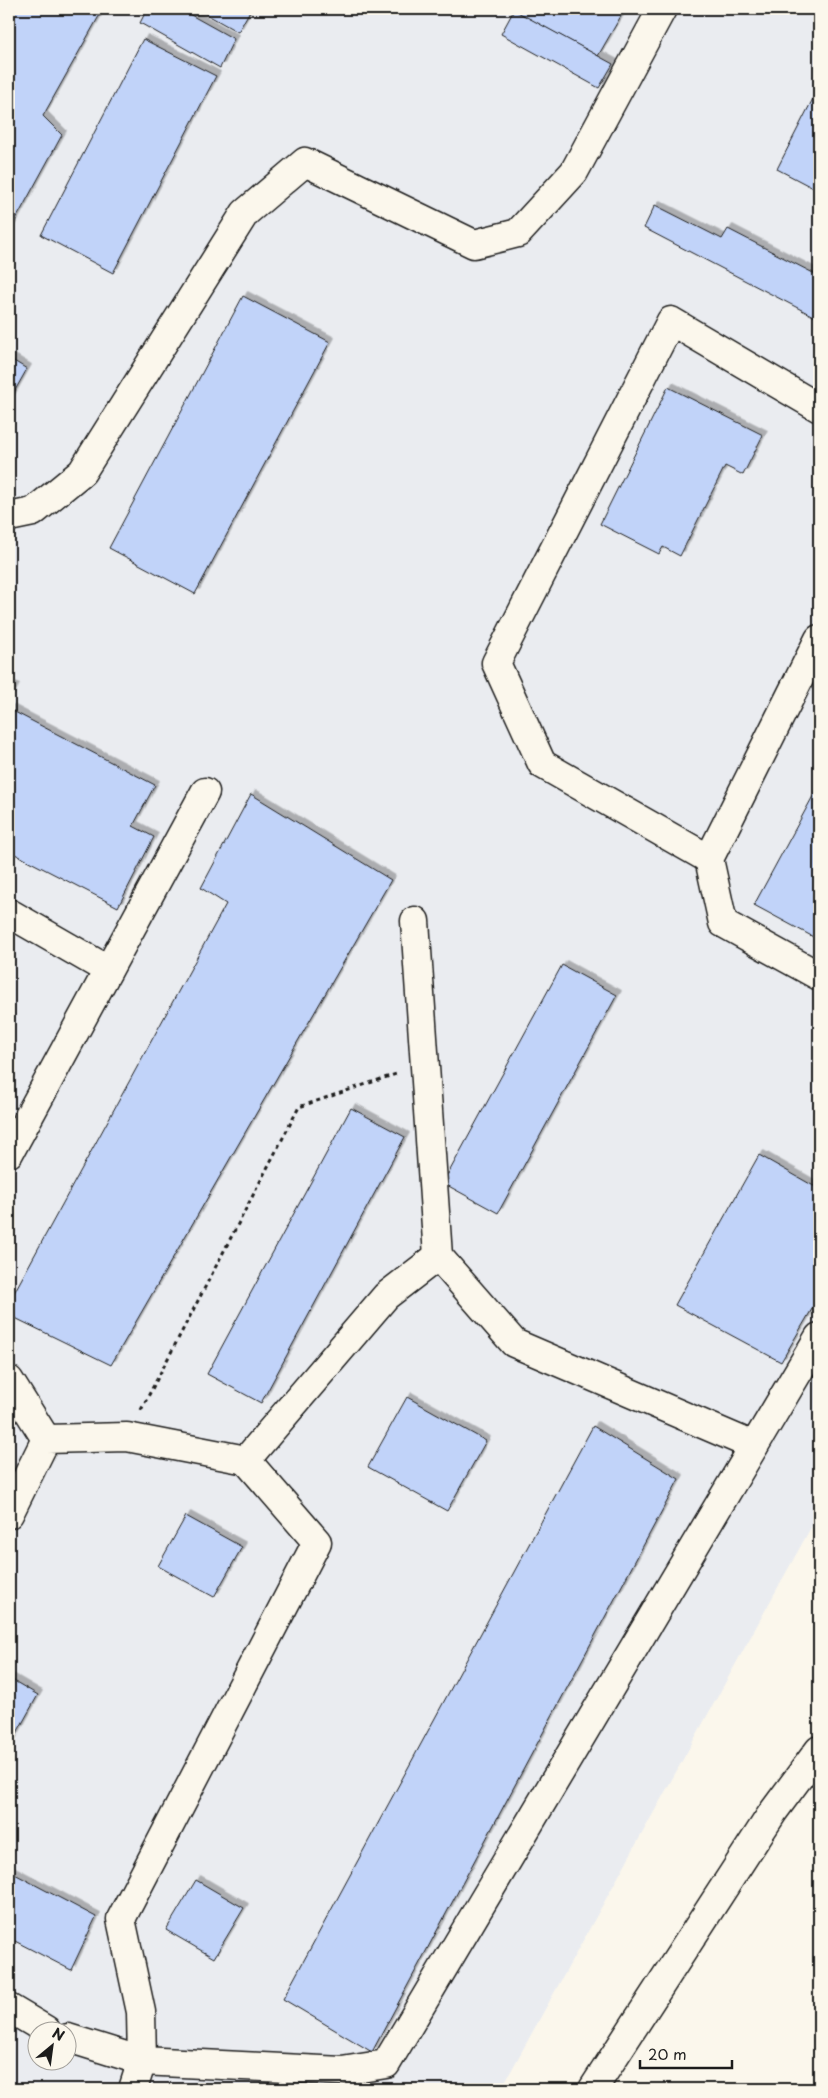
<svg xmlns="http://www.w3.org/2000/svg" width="828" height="2098" font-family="'Playpen Sans',sans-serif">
<defs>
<filter id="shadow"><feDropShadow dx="4.5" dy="-4.5" stdDeviation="0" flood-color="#0004"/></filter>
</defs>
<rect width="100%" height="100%" fill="#fbf7ec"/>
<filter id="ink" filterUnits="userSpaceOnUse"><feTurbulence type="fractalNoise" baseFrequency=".02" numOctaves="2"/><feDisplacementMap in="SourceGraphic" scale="10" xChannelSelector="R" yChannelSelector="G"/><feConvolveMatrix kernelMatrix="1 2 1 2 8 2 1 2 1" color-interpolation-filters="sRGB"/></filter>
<g filter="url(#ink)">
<!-- built -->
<path fill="#eaecf0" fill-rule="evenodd" d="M 9,9 L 819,9 L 819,1513 L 501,2089 L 9,2089 ZM 38,2030 L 68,2030 L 68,2060 L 38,2060 Z"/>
<!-- building -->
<g fill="#c1d3f9" stroke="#1c1c1c" filter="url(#shadow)">
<path d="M 9,9 L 103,9 L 43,116 L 62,135 L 9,232 Z"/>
<path d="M 147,9 L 180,9 L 234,39 L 220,68 L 140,23 Z"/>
<path d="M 197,9 L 251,9 L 238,32 Z"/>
<path d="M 511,9 L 625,9 L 598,56 Z"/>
<path d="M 514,10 L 613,64 L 599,88 L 501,34 Z"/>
<path d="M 143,39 L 216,76 L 113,273 L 41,235 Z"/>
<path d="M 819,87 L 819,191 L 777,169 Z"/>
<path d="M 655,205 L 722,239 L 728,229 L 819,276 L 819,319 L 644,228 Z"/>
<path d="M 243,296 L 330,342 L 195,594 L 109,548 Z"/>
<path d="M 9,358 L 27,369 L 9,401 Z"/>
<path d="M 668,387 L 763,435 L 743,475 L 725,466 L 680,556 L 663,547 L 659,554 L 600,524 Z"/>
<path d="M 9,685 L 15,688 L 9,700 Z"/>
<path d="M 9,709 L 155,785 L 133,826 L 154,837 L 118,907 L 9,851 Z"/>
<path d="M 819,785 L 819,940 L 754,905 Z"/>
<path d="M 251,794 L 391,880 L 111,1365 L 9,1315 L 9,1302 L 226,904 L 201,888 Z"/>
<path d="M 562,965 L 617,995 L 498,1213 L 443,1183 Z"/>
<path d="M 351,1108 L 405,1137 L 261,1403 L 207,1374 Z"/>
<path d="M 759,1155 L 819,1189 L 819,1297 L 781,1362 L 675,1305 Z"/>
<path d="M 407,1397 L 486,1441 L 447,1511 L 368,1467 Z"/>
<path d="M 593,1426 L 679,1479 L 372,2052 L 283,1999 Z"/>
<path d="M 186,1516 L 242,1547 L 214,1597 L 158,1566 Z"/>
<path d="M 9,1678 L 38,1695 L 9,1747 Z"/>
<path d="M 9,1871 L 96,1917 L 71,1970 L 9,1938 Z"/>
<path d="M 196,1880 L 244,1908 L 214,1958 L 166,1930 Z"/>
</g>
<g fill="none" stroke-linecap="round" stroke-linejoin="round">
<defs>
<g id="minor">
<path d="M 9,517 L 33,512 L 82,472 L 245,213 L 305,162 L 474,244 L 518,233 L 574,172 L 662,9"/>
<path d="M 819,639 L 709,859 L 723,923 L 819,976"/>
<path d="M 709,859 L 542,764 L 496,663 L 671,321 L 819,408"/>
<path d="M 9,913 L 108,970"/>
<path d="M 415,921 L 438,1256 L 514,1343 L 754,1446"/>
<path d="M 9,1153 L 205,792"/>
<path d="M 9,1380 L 46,1439"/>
<path d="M 9,1514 L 46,1439 L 127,1437 L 246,1460 L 386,1296 L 438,1256"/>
<path d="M 9,2008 L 46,2030"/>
<path d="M 68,2038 L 142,2061 L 342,2071 L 386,2064 L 819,1337"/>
<path d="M 133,2089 L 142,2061 L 141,2012 L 121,1919 L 317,1542 L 246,1460"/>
<path d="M 593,2089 L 773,1812 L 819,1750"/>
</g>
</defs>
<!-- minor casing -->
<use href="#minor" stroke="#1c1c1c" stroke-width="31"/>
<!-- path -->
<path stroke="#1c1c1c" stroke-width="3" stroke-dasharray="4 4" stroke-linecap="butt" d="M 141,1410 L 299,1107 L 396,1074"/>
<!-- minor -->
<use href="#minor" stroke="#fbf7ec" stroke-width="28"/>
</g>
</g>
<!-- margin -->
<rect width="828" height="2098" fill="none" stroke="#fbf7ec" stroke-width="30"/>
<rect x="15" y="15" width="798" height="2068" fill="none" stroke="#1c1c1c" stroke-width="2" filter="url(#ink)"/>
<!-- north arrow -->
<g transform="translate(52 2046) rotate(29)"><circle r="24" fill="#fbf7ec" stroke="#a29f99"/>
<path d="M0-4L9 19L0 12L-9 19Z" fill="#1c1c1c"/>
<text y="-8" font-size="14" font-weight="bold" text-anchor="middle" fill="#1c1c1c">N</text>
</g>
<!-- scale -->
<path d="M640 2060v8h92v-8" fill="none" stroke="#1c1c1c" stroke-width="2.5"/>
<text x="648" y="2060" font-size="15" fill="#1c1c1c" stroke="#fbf7ec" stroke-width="4" paint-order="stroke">20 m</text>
</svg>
